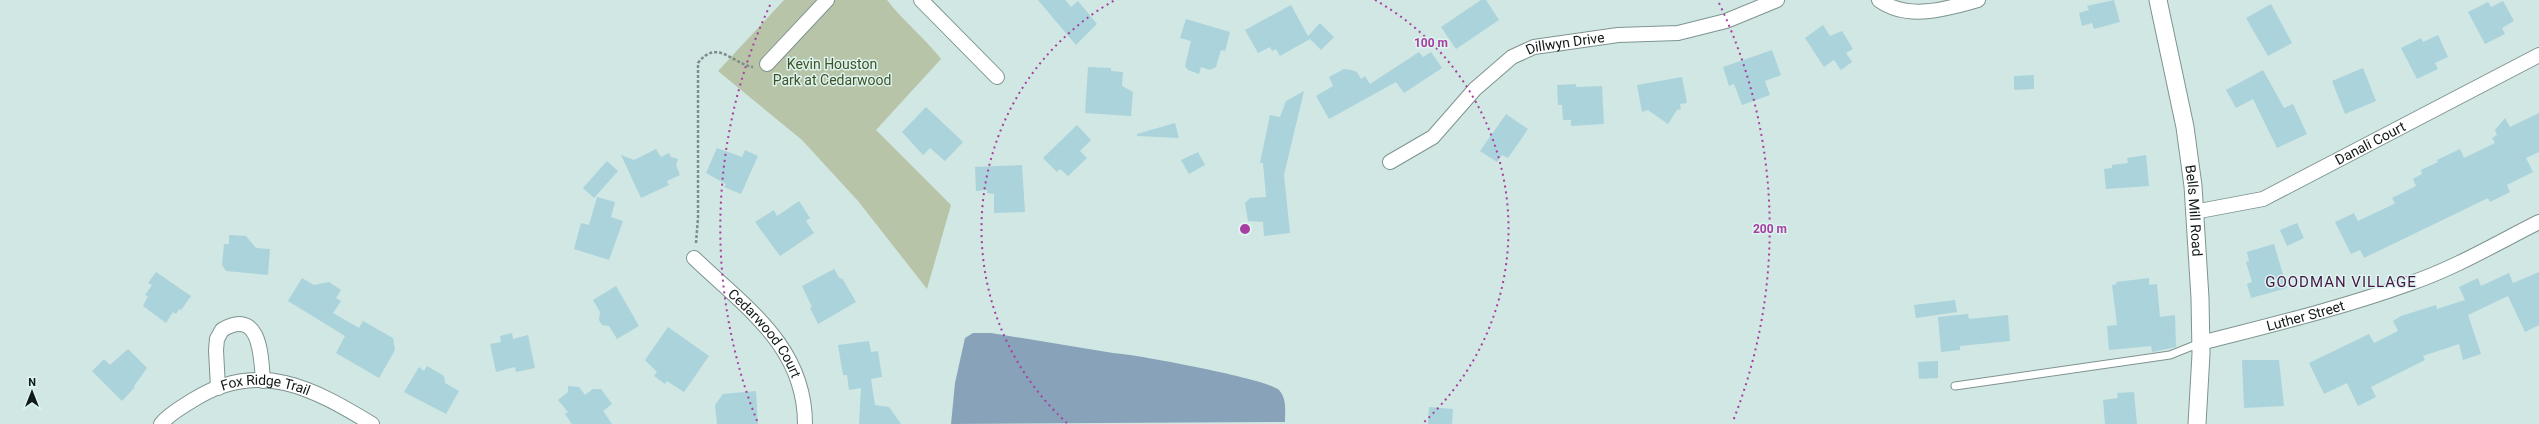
<svg xmlns="http://www.w3.org/2000/svg" width="2539" height="424" font-family="Roboto,sans-serif">
<rect width="100%" height="100%" fill="#d0e7e3"/>
<!-- green -->
<path fill="#b8c4a8" d="M 784,0 L 887,0 C 903,21 924,37 941,59 L 876,130 L 951,205 L 927,289 L 858,201 L 802,140 L 718,71 Z"/>
<!-- water -->
<path fill="#88a3b9" d="M 973,333 L 991,333 L 1113,353 C 1134,354 1268,379 1279,390 C 1287,399 1285,411 1285,422 L 951,424 L 955,383 L 965,338 Z"/>
<!-- building -->
<g fill="#abd3dc">
<path d="M 1038,0 L 1065,0 L 1071,7 L 1078,1 L 1097,24 L 1076,45 Z"/>
<path d="M 1481,0 L 1486,0 L 1499,20 L 1456,49 L 1441,27 Z"/>
<path d="M 2114,0 L 2120,22 L 2094,29 L 2092,23 L 2082,26 L 2079,13 L 2089,10 L 2087,6 Z"/>
<path d="M 2503,1 L 2514,21 L 2502,28 L 2505,34 L 2485,44 L 2468,12 L 2488,2 L 2491,7 Z"/>
<path d="M 2271,4 L 2292,43 L 2268,56 L 2246,18 Z"/>
<path d="M 1291,5 L 1308,36 L 1320,23 L 1334,37 L 1321,50 L 1310,39 L 1280,56 L 1276,49 L 1272,51 L 1270,47 L 1258,53 L 1245,30 Z"/>
<path d="M 1186,19 L 1230,32 L 1225,51 L 1221,50 L 1216,67 L 1210,70 L 1201,67 L 1199,74 L 1188,70 L 1185,66 L 1191,41 L 1180,38 Z"/>
<path d="M 1823,25 L 1830,36 L 1842,31 L 1853,49 L 1846,53 L 1852,62 L 1841,70 L 1834,60 L 1824,67 L 1805,38 Z"/>
<path d="M 2438,35 L 2448,57 L 2435,63 L 2438,69 L 2417,79 L 2401,48 L 2421,38 L 2423,42 Z"/>
<path d="M 1772,50 L 1781,75 L 1765,81 L 1770,95 L 1742,105 L 1734,84 L 1729,86 L 1723,67 Z"/>
<path d="M 1419,52 L 1423,57 L 1431,52 L 1442,68 L 1404,93 L 1396,82 L 1329,119 L 1316,96 L 1333,86 L 1329,77 L 1344,69 L 1351,70 L 1357,72 L 1361,79 L 1365,76 L 1370,84 Z"/>
<path d="M 1088,67 L 1111,68 L 1111,71 L 1123,72 L 1122,86 L 1133,92 L 1131,116 L 1085,113 Z"/>
<path d="M 2363,68 L 2376,101 L 2345,114 L 2332,81 Z"/>
<path d="M 2263,70 L 2284,108 L 2293,104 L 2307,134 L 2277,148 L 2253,99 L 2236,108 L 2226,90 Z"/>
<path d="M 2034,75 L 2034,89 L 2014,90 L 2014,76 Z"/>
<path d="M 1682,77 L 1687,103 L 1680,104 L 1681,109 L 1677,110 L 1668,124 L 1648,110 L 1642,112 L 1637,85 Z"/>
<path d="M 1576,84 L 1576,87 L 1602,86 L 1604,124 L 1571,126 L 1571,120 L 1563,120 L 1562,105 L 1558,105 L 1557,85 Z"/>
<path d="M 1304,91 L 1284,175 L 1290,233 L 1264,236 L 1263,222 L 1248,221 L 1245,203 L 1250,198 L 1266,197 L 1263,163 L 1260,163 L 1270,115 L 1280,117 L 1286,101 Z"/>
<path d="M 926,107 L 963,142 L 945,161 L 930,148 L 923,155 L 902,132 Z"/>
<path d="M 2539,113 L 2539,152 L 2526,158 L 2533,172 L 2507,185 L 2510,192 L 2490,202 L 2488,198 L 2364,258 L 2360,250 L 2351,254 L 2335,222 L 2354,213 L 2358,221 L 2392,205 L 2395,203 L 2392,198 L 2416,186 L 2413,179 L 2422,174 L 2421,170 L 2438,162 L 2437,160 L 2460,149 L 2464,158 L 2495,143 L 2492,138 L 2497,135 L 2495,130 L 2505,118 L 2510,127 Z"/>
<path d="M 1506,114 L 1528,129 L 1508,158 L 1502,155 L 1497,162 L 1480,151 Z"/>
<path d="M 1175,123 L 1179,138 L 1137,136 L 1137,134 Z"/>
<path d="M 1077,125 L 1091,140 L 1080,151 L 1087,158 L 1068,176 L 1060,169 L 1057,172 L 1043,158 Z"/>
<path d="M 717,148 L 742,157 L 745,150 L 758,156 L 741,194 L 724,187 L 726,184 L 706,173 Z"/>
<path d="M 656,149 L 661,157 L 669,153 L 671,157 L 678,159 L 676,165 L 680,175 L 667,181 L 669,185 L 641,198 L 621,155 L 634,160 Z"/>
<path d="M 1198,152 L 1205,165 L 1189,174 L 1181,160 Z"/>
<path d="M 2146,155 L 2149,186 L 2106,189 L 2104,169 L 2112,168 L 2112,165 L 2128,163 L 2127,158 Z"/>
<path d="M 607,161 L 618,171 L 594,198 L 583,188 Z"/>
<path d="M 1022,165 L 1025,212 L 994,213 L 994,194 L 987,193 L 987,190 L 976,191 L 975,167 Z"/>
<path d="M 597,197 L 615,202 L 611,217 L 623,221 L 609,260 L 574,249 L 581,223 L 589,225 Z"/>
<path d="M 799,201 L 810,218 L 806,221 L 814,233 L 780,256 L 755,222 L 774,210 L 777,216 Z"/>
<path d="M 2297,223 L 2304,238 L 2287,246 L 2280,230 Z"/>
<path d="M 229,235 L 246,236 L 256,248 L 270,249 L 268,275 L 226,271 L 222,265 L 224,244 L 229,244 Z"/>
<path d="M 2274,244 L 2287,288 L 2251,298 L 2247,284 L 2252,282 L 2246,262 L 2249,261 L 2247,252 Z"/>
<path d="M 834,269 L 840,279 L 842,278 L 856,302 L 818,324 L 810,308 L 812,307 L 802,286 Z"/>
<path d="M 156,272 L 191,296 L 181,310 L 179,309 L 176,314 L 173,312 L 166,323 L 143,306 L 148,296 L 145,295 L 152,285 L 148,283 Z"/>
<path d="M 2539,272 L 2539,325 L 2525,332 L 2508,296 L 2468,315 L 2481,354 L 2463,360 L 2459,344 L 2423,356 L 2425,360 L 2371,387 L 2376,397 L 2358,406 L 2347,383 L 2324,394 L 2309,363 L 2369,334 L 2374,343 L 2398,331 L 2393,321 L 2401,316 L 2436,305 L 2437,309 L 2465,300 L 2459,287 L 2478,278 L 2481,286 L 2509,273 L 2513,283 Z"/>
<path d="M 302,278 L 314,285 L 329,282 L 341,290 L 336,298 L 341,301 L 333,313 L 359,328 L 363,321 L 393,338 L 395,350 L 379,378 L 336,353 L 345,336 L 288,301 Z"/>
<path d="M 2149,278 L 2149,285 L 2157,284 L 2160,317 L 2175,315 L 2176,347 L 2152,352 L 2151,346 L 2109,350 L 2107,326 L 2117,325 L 2112,285 L 2117,284 L 2116,282 Z"/>
<path d="M 616,286 L 639,326 L 617,339 L 609,326 L 602,325 L 599,320 L 600,312 L 593,300 Z"/>
<path d="M 1955,300 L 1957,312 L 1916,318 L 1914,305 Z"/>
<path d="M 1968,314 L 1969,319 L 2008,315 L 2010,341 L 1960,346 L 1960,350 L 1941,352 L 1938,317 Z"/>
<path d="M 668,327 L 709,356 L 684,392 L 667,381 L 665,384 L 654,376 L 657,372 L 645,360 Z"/>
<path d="M 512,333 L 513,339 L 528,335 L 535,368 L 516,372 L 515,367 L 496,372 L 490,344 L 501,342 L 500,336 Z"/>
<path d="M 869,341 L 871,352 L 878,351 L 882,377 L 871,379 L 875,405 L 889,407 L 901,424 L 859,424 L 861,388 L 849,390 L 847,375 L 843,375 L 838,345 Z"/>
<path d="M 128,349 L 147,368 L 134,386 L 135,387 L 122,401 L 92,371 L 104,359 L 110,365 Z"/>
<path d="M 2242,360 L 2279,360 L 2284,406 L 2244,408 Z"/>
<path d="M 1938,361 L 1938,378 L 1919,379 L 1918,362 Z"/>
<path d="M 427,366 L 444,376 L 445,383 L 459,391 L 446,414 L 404,392 L 419,367 L 424,371 Z"/>
<path d="M 568,386 L 579,387 L 585,395 L 593,389 L 601,389 L 612,404 L 603,411 L 612,424 L 572,424 L 565,414 L 568,412 L 558,400 L 568,392 Z"/>
<path d="M 756,391 L 758,424 L 717,424 L 715,405 L 723,394 Z"/>
<path d="M 2134,392 L 2137,424 L 2105,424 L 2103,400 L 2118,398 L 2117,393 Z"/>
<path d="M 1429,407 L 1453,409 L 1452,424 L 1428,424 Z"/>
</g>
<g fill="none" stroke-linecap="round" stroke-linejoin="round">
<defs>
<path id="service" d="M 1955,386 L 2170,355 L 2200,343"/>
<g id="minor">
<path d="M 921,0 L 997,77"/>
<path d="M 1879,0 C 1908,21 1947,9 1978,0"/>
<path d="M 767,64 L 827,0"/>
<path id="s1" d="M 1390,162 L 1433,137 L 1475,89 L 1512,57 L 1534,47 L 1618,35 L 1678,33 L 1726,21 L 1777,0"/>
<path id="s2" d="M 2194,212 L 2263,199 L 2539,55"/>
<path id="s3" d="M 694,258 C 745,307 805,346 805,424"/>
<path id="s4" d="M 2201,343 C 2271,325 2342,308 2411,283 C 2455,268 2497,243 2539,222"/>
<path d="M 218,388 L 216,350 L 217,339 L 222,330 C 261,307 261,357 263,381"/>
<path id="s5" d="M 161,424 C 169,414 182,407 193,400 C 259,358 314,389 372,424"/>
</g>
<g id="tertiary">
<path id="s6" d="M 2158,0 L 2185,127 L 2193,186 L 2200,298 L 2201,354 L 2197,424"/>
</g>
</defs>
<!-- service casing -->
<use href="#service" stroke="#7e9491" stroke-width="9"/>
<!-- minor casing -->
<use href="#minor" stroke="#7e9491" stroke-width="16"/>
<!-- tertiary casing -->
<use href="#tertiary" stroke="#7e9491" stroke-width="19"/>
<!-- path -->
<path stroke="#7d8e8a" stroke-width="2.5" stroke-dasharray="3 2" stroke-linecap="butt" d="M 696,243 L 698,218 L 698,63 C 717,38 733,64 753,67"/>
<!-- service -->
<use href="#service" stroke="#fff" stroke-width="7"/>
<!-- minor -->
<use href="#minor" stroke="#fff" stroke-width="14"/>
<!-- tertiary -->
<use href="#tertiary" stroke="#fff" stroke-width="17"/>
</g>
<!-- distance rings -->
<g fill="none" stroke="#a73ea1" stroke-width="2" stroke-dasharray="2 4">
<path d="M1067 423A263 263 0 0 1 1115 0M1375 0A263 263 0 0 1 1423 423"/>
<path d="M757 421A525 525 0 0 1 771 3M1719 3A525 525 0 0 1 1733 421"/>
</g>
<g text-anchor="middle" dominant-baseline="central" stroke-width="3" stroke-linejoin="round" paint-order="stroke">
<!-- street labels -->
<g font-size="14" fill="#111a18" stroke="#ddf4f1">
<text stroke="none"><textPath href="#s1" startOffset="218">Dillwyn Drive</textPath></text>
<text stroke="none"><textPath href="#s2" startOffset="191">Danali Court</textPath></text>
<text stroke="none"><textPath href="#s6" startOffset="214">Bells Mill Road</textPath></text>
<text stroke="none"><textPath href="#s4" startOffset="108">Luther Street</textPath></text>
<text stroke="none"><textPath href="#s3" startOffset="104">Cedarwood Court</textPath></text>
<text stroke="none"><textPath href="#s5" startOffset="117">Fox Ridge Trail</textPath></text>
</g>
<!-- park labels -->
<g font-size="14" fill="#405223" stroke="#ddf4f1">
<text x="832" y="64">Kevin Houston<tspan x="832" dy="16">Park at Cedarwood</tspan></text>
</g>
<!-- neighbourhood labels -->
<g font-size="15" letter-spacing="1" fill="#471544" stroke="#ddf4f1">
<text x="2341" y="282">GOODMAN VILLAGE</text>
</g>
</g>
<circle cx="1245" cy="229" r="6" fill="#a73ea1" stroke="#ddf4f1" stroke-width="2"/>
<g font-size="12" text-anchor="middle" font-weight="bold" fill="#a73ea1" stroke="#ddf4f1" stroke-width="3" stroke-linejoin="round" paint-order="stroke">
<text x="1431" y="47">100 m</text>
<text x="1770" y="233">200 m</text>
</g>
<!-- north arrow -->
<g transform="translate(32 392)" stroke="#ddf4f1" stroke-width="3" paint-order="stroke">
<path d="M0-3L7 15L0 10L-7 15Z" fill="#111a18"/>
<text y="-6" font-size="11" font-weight="bold" text-anchor="middle" fill="#111a18">N</text>
</g>
</svg>
